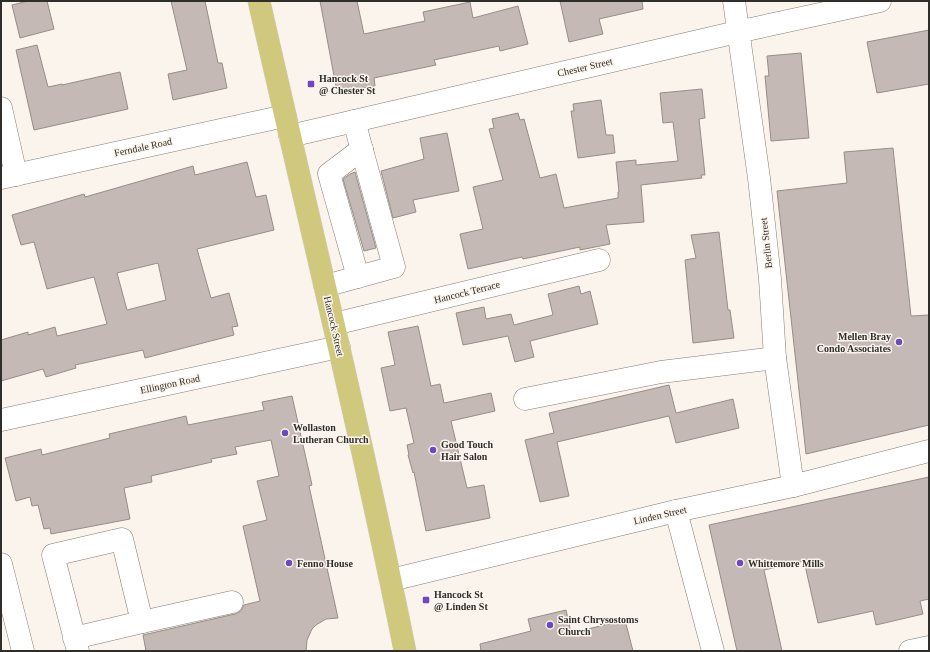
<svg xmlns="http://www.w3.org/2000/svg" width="930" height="652" font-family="Georgia,serif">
<rect width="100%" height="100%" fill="#fbf4ec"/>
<!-- building -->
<g fill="#c4b9b4" stroke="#978d88" fill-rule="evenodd">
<path d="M 28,1 L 47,1 L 54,29 L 20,38 L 12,5 Z"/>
<path d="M 171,1 L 205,1 L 218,63 L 222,63 L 227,88 L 173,100 L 168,74 L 187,70 Z"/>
<path d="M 320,1 L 357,1 L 364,34 L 425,21 L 423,12 L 470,2 L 473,18 L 518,6 L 528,44 L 500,51 L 499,46 L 434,60 L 436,65 L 374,78 L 375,86 L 337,92 Z"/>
<path d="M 560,1 L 642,1 L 643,9 L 599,19 L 603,34 L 569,42 Z"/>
<path d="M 929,30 L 929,84 L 877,93 L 867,42 Z"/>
<path d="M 37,45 L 48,87 L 62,84 L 62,85 L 120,72 L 128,109 L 34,130 L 16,50 Z"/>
<path d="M 801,53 L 809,138 L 771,141 L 765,76 L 769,76 L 767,56 Z"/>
<path d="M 702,89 L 705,118 L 699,119 L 705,175 L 701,175 L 702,178 L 641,185 L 644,222 L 606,225 L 610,244 L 580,250 L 580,247 L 523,259 L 522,257 L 468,269 L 460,234 L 483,229 L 473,187 L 503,180 L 489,129 L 494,128 L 492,119 L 518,113 L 520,120 L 524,119 L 540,178 L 556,174 L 564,208 L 618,198 L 618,192 L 619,192 L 616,162 L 636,160 L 636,165 L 678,161 L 673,122 L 663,123 L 660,93 Z"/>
<path d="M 601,100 L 606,135 L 613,135 L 615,153 L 578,158 L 571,111 L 574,111 L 573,104 Z"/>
<path d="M 447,133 L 459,191 L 413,200 L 416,212 L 393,218 L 381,171 L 424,159 L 420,138 Z"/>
<path d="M 893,148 L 911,316 L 929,315 L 929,425 L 806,454 L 777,191 L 847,183 L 844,152 Z"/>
<path d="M 247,162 L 256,197 L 266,195 L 274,230 L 197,249 L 211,298 L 229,293 L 238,326 L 232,327 L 234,335 L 145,358 L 143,350 L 75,365 L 76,368 L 46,377 L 43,369 L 1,381 L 1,340 L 28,332 L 28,335 L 55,327 L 57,336 L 107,324 L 94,277 L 47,289 L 34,242 L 21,245 L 12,215 L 84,194 L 85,197 L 193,166 L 195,175 ZM 158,263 L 166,300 L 127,310 L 117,273 Z"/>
<path d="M 355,172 L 376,248 L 364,251 L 343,179 L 350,174 Z"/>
<path d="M 719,232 L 728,310 L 730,310 L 734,338 L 693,343 L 685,260 L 696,258 L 691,235 Z"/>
<path d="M 579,286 L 581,294 L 590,291 L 598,324 L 530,341 L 534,357 L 515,362 L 508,336 L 463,345 L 456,313 L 484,307 L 486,319 L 511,314 L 514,325 L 553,315 L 548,294 Z"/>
<path d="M 418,326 L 431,386 L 440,384 L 444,403 L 491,393 L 495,411 L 451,421 L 467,488 L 484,485 L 490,518 L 426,531 L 414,472 L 413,473 L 408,455 L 409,455 L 407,445 L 414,443 L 406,408 L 390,411 L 381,368 L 395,365 L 388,332 Z"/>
<path d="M 669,385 L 676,413 L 733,399 L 739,428 L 676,443 L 669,416 L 557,442 L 569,496 L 540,502 L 525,440 L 554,433 L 549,413 Z"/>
<path d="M 292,396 L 312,485 L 309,486 L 338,618 L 326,619 L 316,625 L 312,629 L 307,640 L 306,651 L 146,651 L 143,635 L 235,614 L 241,611 L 244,605 L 260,601 L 243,526 L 267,520 L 257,481 L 279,476 L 271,440 L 235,447 L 237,454 L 211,459 L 212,462 L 151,476 L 152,482 L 124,488 L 130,519 L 51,534 L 50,528 L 44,529 L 38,505 L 32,506 L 30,497 L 16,501 L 5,458 L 41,449 L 42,455 L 110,438 L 109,434 L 186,416 L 188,425 L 264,410 L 262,402 Z"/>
<path d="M 929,477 L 929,599 L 920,601 L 923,614 L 876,625 L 873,611 L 818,623 L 804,561 L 764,570 L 782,651 L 737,651 L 709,525 Z"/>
<path d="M 566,610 L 571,633 L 625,620 L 633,651 L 481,651 L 480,644 L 531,631 L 528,619 Z"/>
</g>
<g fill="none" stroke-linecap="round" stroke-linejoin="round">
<defs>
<g id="minor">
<path d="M 734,1 L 759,178 L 770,279 L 775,358 L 793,486"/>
<path d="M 1,108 L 16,175"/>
<path d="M 290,136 L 737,32 L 880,1"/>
<path d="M 1,178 L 285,116"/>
<path d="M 358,277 L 329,174 L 362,149"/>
<path d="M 325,286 L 394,267 L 354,121"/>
<path d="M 334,324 L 599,260"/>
<path d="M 525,399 L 661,372 L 775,358"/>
<path d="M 1,420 L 339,347"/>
<path d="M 676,511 L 713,651"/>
<path d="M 1,564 L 23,651"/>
<path d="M 391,580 L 676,511 L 793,486 L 929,451"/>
<path d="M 142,622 L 232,602"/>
<path d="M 74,638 L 142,622 L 122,539 L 53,555 L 78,651"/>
<path d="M 910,651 L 929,647"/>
</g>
<path id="major" d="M 259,1 C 308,217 361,433 405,651"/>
</defs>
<!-- minor casing -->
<use href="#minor" stroke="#827c75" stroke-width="23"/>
<!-- major casing -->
<use href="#major" stroke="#d1d1d0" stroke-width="23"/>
<!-- minor -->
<use href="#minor" stroke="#fff" stroke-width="22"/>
<!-- major -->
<use href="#major" stroke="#d0c87c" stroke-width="22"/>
</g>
<!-- markers -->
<g fill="#6e48c1" stroke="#fbf4ec" stroke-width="1.5">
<rect x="307" y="80" width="8" height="8" rx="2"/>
<circle cx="899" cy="342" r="4"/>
<circle cx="285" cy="433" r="4"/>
<circle cx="433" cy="450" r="4"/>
<circle cx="289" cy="563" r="4"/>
<circle cx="740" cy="563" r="4"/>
<rect x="422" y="596" width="8" height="8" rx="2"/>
<circle cx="550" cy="625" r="4"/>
</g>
<g text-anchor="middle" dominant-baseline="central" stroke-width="3" stroke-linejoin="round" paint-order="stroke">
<!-- street labels -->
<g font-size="10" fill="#302e2a" stroke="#fbf4ec">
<text transform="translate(585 67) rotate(-13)">Chester Street</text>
<text transform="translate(143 147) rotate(-12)">Ferndale Road</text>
<text transform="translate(766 243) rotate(-96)">Berlin Street</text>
<text transform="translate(467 292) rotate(-14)">Hancock Terrace</text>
<text transform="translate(334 326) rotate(77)">Hancock Street</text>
<text transform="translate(170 384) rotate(-12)">Ellington Road</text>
<text transform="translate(660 515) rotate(-13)">Linden Street</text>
</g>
<!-- poi labels -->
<g font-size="10" font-weight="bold" fill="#302e2a" stroke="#fbf4ec" text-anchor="start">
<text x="319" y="78">Hancock St<tspan x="319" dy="12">@ Chester St</tspan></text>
<text x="891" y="336" text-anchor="end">Mellen Bray<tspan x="891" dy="12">Condo Associates</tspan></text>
<text x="293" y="427">Wollaston<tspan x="293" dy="12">Lutheran Church</tspan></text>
<text x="441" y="444">Good Touch<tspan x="441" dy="12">Hair Salon</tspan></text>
<text x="297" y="563">Fenno House</text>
<text x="748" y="563">Whittemore Mills</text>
<text x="434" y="594">Hancock St<tspan x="434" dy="12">@ Linden St</tspan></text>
<text x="558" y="619">Saint Chrysostoms<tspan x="558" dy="12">Church</tspan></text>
</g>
</g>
<!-- border -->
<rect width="930" height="652" fill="none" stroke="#302e2a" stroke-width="4"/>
</svg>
